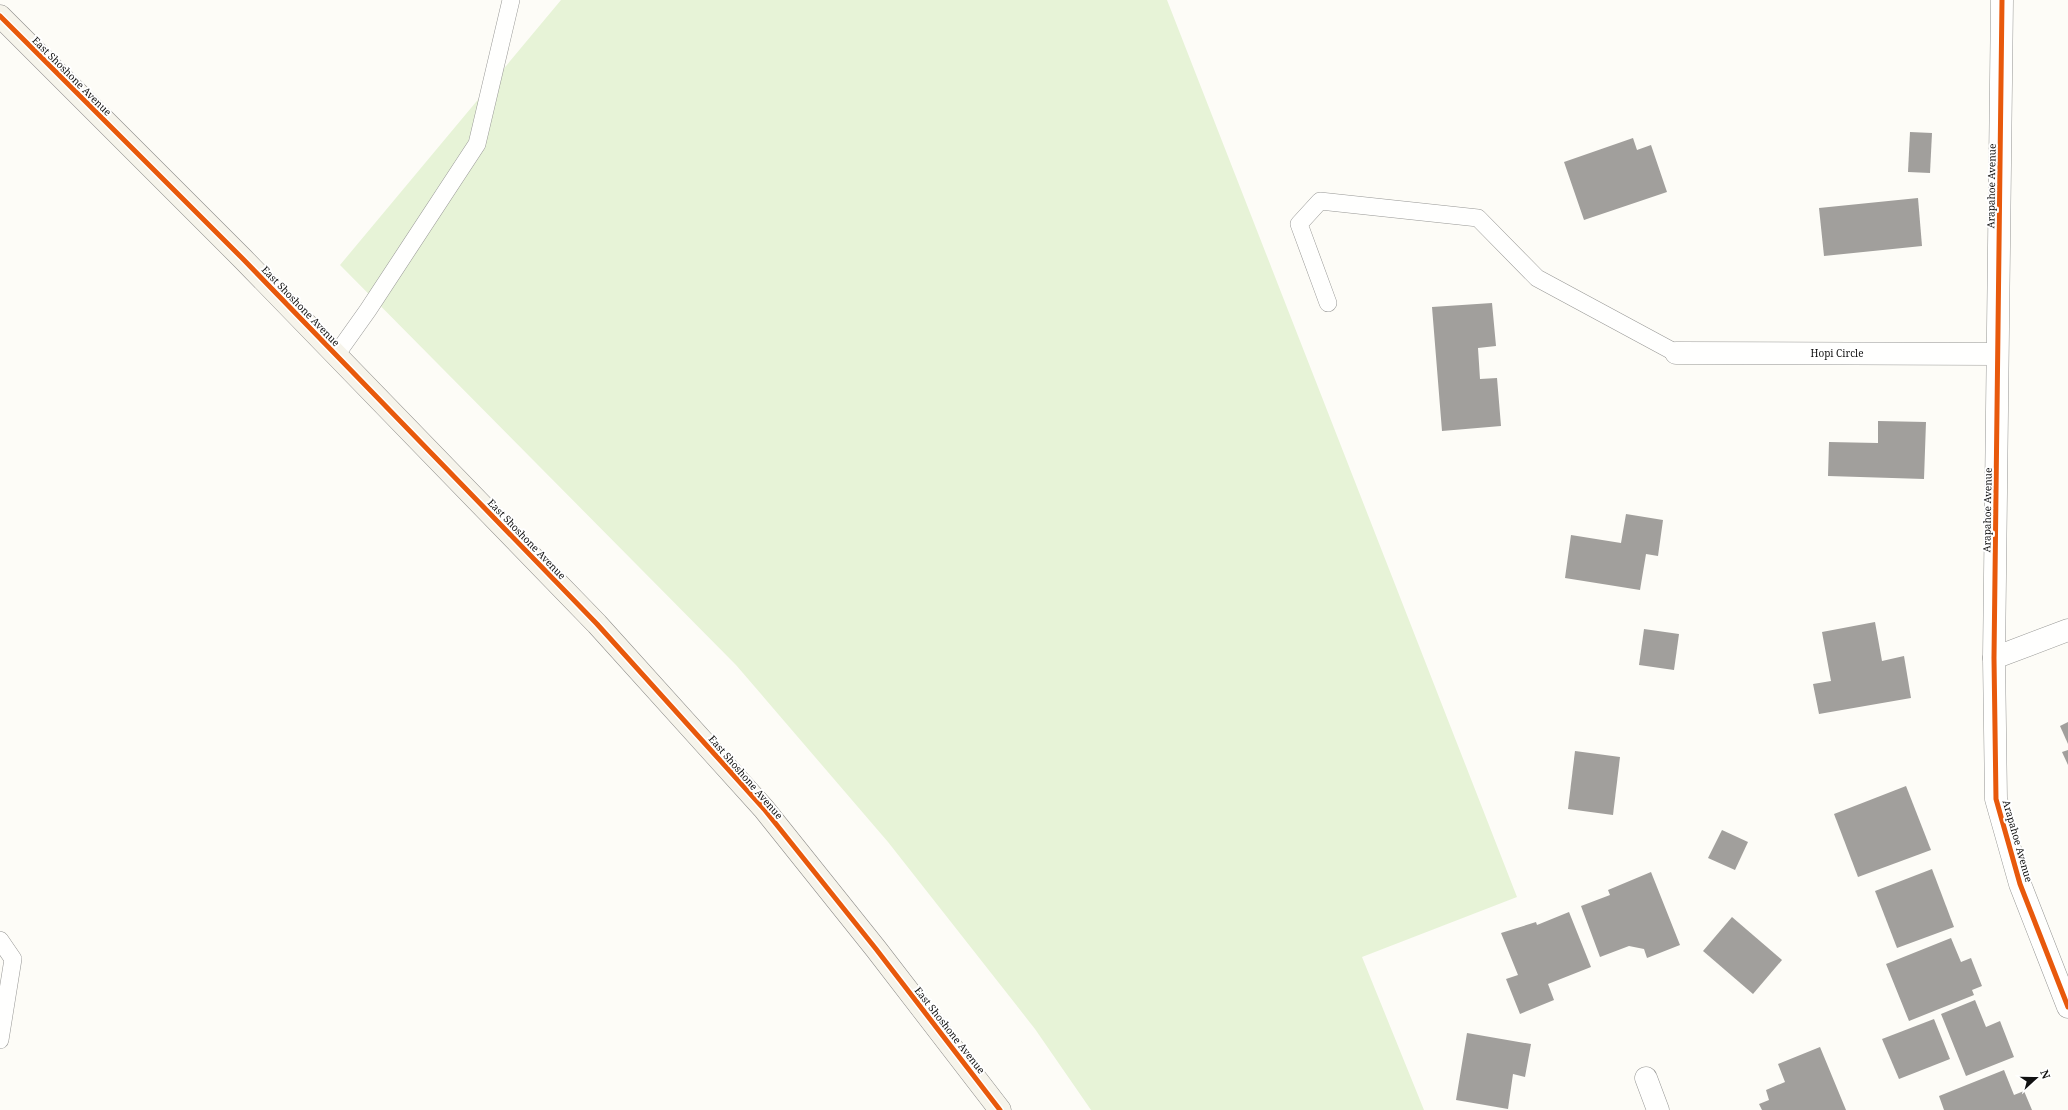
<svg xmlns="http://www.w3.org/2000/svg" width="2068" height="1110" font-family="'Noto Serif',serif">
<rect width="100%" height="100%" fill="#fdfcf7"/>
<!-- green -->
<path fill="#e7f3d7" d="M 561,0 L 1167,0 L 1517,897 L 1362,957 L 1424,1110 L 1091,1110 L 1035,1029 L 888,842 L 736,665 L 340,265 Z"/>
<!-- building -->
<g fill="#a19f9c">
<path d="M 1910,132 L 1932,133 L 1930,173 L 1908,172 Z"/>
<path d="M 1633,138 L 1637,150 L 1651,145 L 1667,192 L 1584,220 L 1564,162 Z"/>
<path d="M 1918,198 L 1922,246 L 1824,256 L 1819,208 Z"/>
<path d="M 1492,303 L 1496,346 L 1478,348 L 1480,379 L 1497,378 L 1501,426 L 1442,431 L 1432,307 Z"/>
<path d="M 1878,421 L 1926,422 L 1924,479 L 1828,476 L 1829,442 L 1878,443 Z"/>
<path d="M 1626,514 L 1663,520 L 1658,556 L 1646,554 L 1640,590 L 1565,578 L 1571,535 L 1621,543 Z"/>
<path d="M 1875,622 L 1882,661 L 1904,656 L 1911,698 L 1819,714 L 1813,684 L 1831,681 L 1822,632 Z"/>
<path d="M 1644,629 L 1679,634 L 1674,670 L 1639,665 Z"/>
<path d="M 2068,722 L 2068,744 L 2060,726 Z"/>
<path d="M 2068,750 L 2068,765 L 2062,752 Z"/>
<path d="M 1575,751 L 1620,757 L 1613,815 L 1568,809 Z"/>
<path d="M 1906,786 L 1931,850 L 1858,877 L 1834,814 Z"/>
<path d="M 1722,830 L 1748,842 L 1735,870 L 1708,858 Z"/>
<path d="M 1932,869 L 1954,927 L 1897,948 L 1875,891 Z"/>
<path d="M 1651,872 L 1680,945 L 1647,958 L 1644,949 L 1629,946 L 1600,957 L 1581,906 L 1610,895 L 1608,890 Z"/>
<path d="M 1569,912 L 1591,967 L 1548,984 L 1554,1000 L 1520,1014 L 1506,979 L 1518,975 L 1501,933 L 1536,922 L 1537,925 Z"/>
<path d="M 1732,917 L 1782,960 L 1753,994 L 1703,951 Z"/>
<path d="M 1951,938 L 1961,962 L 1971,958 L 1982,986 L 1972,990 L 1974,995 L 1909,1021 L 1886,964 Z"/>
<path d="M 1975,1000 L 1986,1027 L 2000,1021 L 2014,1057 L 1966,1076 L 1941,1014 Z"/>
<path d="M 1934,1019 L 1950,1059 L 1899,1079 L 1882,1039 Z"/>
<path d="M 1467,1033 L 1531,1044 L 1525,1077 L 1513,1074 L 1508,1109 L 1456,1100 Z"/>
<path d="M 1820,1047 L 1846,1110 L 1762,1110 L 1759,1104 L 1769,1100 L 1766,1090 L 1785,1082 L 1778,1064 Z"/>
<path d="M 2004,1070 L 2014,1095 L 2024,1091 L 2032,1110 L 1944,1110 L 1939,1096 Z"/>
</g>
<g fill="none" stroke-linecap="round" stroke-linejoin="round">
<defs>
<g id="lane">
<path d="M 1328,303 L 1299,224 L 1320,201 L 1478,218 L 1537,278 L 1676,353"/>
<path d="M 336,355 L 368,310 L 477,144 L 511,0"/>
<path d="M 0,940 L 13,959 L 0,1040"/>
</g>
<g id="street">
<path d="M 2002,0 L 1994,658 L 1996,799 L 2020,884 L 2068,1007"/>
<path d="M 1676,353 L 1997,354"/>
<path d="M 1994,658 L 2068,630"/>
<path d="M 1646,1078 L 1658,1110"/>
</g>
<path id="secondary" d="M 0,16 L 243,259 L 597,624 L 764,809 L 876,949 L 1000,1110"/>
</defs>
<!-- lane casing -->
<use href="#lane" stroke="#979795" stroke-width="18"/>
<!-- street casing -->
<use href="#street" stroke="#979795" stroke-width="23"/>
<!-- secondary casing -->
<use href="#secondary" stroke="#8e8d8b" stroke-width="23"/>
<!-- lane -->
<use href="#lane" stroke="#fffffe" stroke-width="17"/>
<!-- street -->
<use href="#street" stroke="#fffffe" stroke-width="22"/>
<!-- secondary -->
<use href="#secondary" stroke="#f6f4eb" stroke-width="22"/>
<defs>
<g id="cycleway">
<path d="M 2002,0 L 1994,658 L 1996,799 L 2020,884 L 2068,1007"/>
<path d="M 0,16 L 243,259 L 597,624 L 764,809 L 876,949 L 1000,1110"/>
</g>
</defs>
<!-- cycleway casing -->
<use href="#cycleway" stroke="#fff" stroke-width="8"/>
<!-- cycleway -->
<use href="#cycleway" stroke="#e8590c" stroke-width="5"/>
</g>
<g text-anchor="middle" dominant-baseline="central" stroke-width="4" stroke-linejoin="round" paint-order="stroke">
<!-- street labels -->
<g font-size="10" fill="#111" stroke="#fff">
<text transform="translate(72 76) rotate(45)">East Shoshone Avenue</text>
<text transform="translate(1991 186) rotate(-89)">Arapahoe Avenue</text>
<text transform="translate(301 306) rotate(46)">East Shoshone Avenue</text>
<text x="1837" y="353">Hopi Circle</text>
<text transform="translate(1987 510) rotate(-89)">Arapahoe Avenue</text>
<text transform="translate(527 539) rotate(46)">East Shoshone Avenue</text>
<text transform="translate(746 777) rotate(49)">East Shoshone Avenue</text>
<text transform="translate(2018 841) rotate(74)">Arapahoe Avenue</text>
<text transform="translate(950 1030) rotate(52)">East Shoshone Avenue</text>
</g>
</g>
<!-- north arrow -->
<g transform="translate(2036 1078) rotate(69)" stroke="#ffffff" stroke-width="3" paint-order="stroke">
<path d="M0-3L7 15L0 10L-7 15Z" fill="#111111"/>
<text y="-6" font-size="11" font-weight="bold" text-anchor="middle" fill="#111111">N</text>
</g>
</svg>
